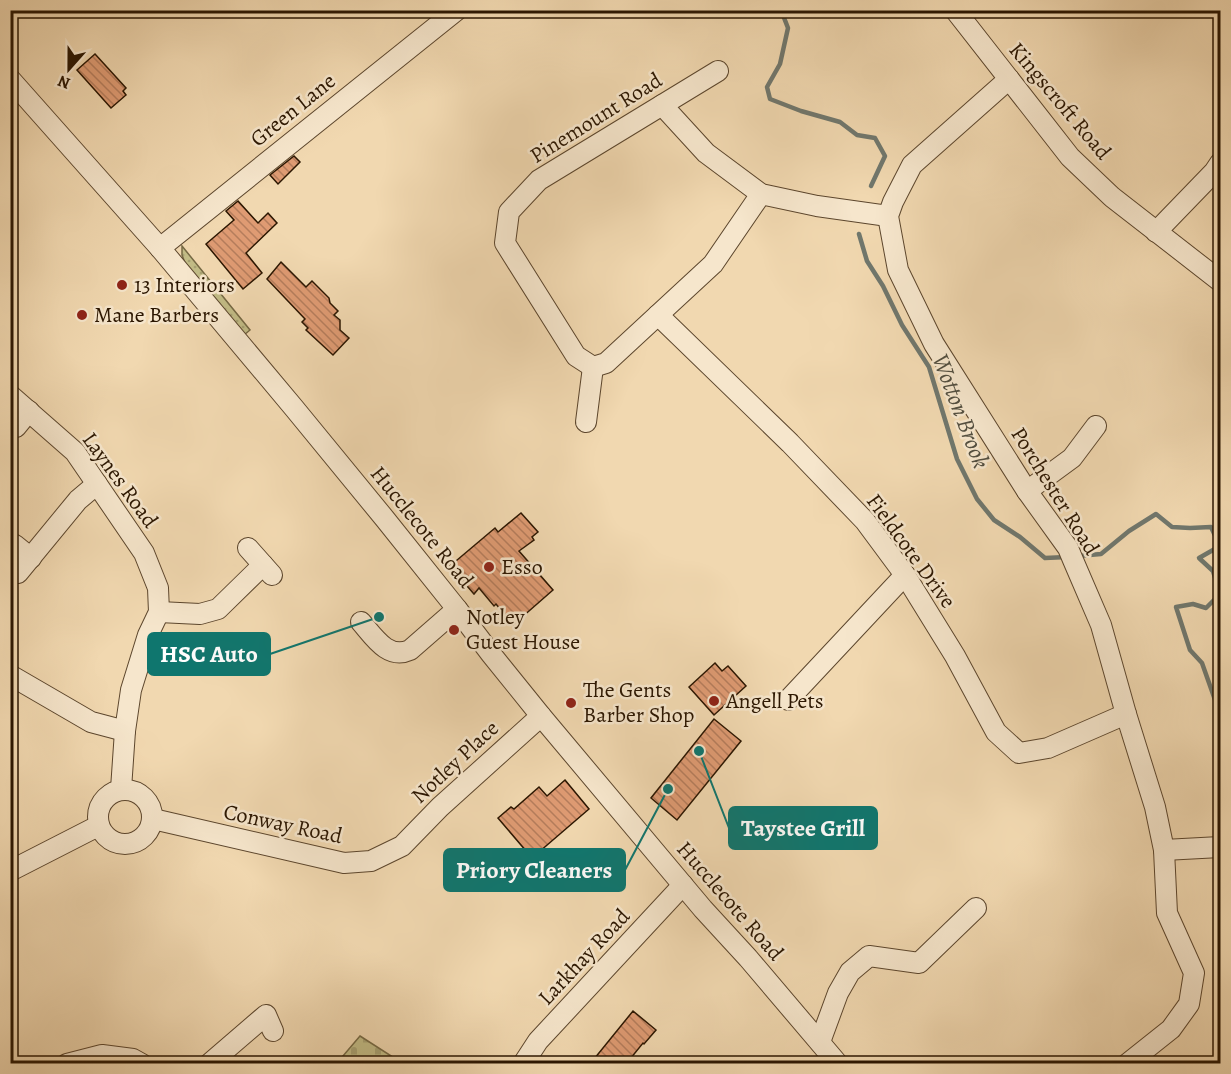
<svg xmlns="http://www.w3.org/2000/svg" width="1231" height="1074" font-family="Alegreya,serif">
<defs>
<pattern id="grass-dots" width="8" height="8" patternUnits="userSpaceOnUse" patternTransform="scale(1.5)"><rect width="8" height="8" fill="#c2bc86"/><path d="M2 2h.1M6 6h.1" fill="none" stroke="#a7a172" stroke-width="1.8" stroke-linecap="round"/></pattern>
<pattern id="cemetery-stones" width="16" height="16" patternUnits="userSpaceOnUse" patternTransform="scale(1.5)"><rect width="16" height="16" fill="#c2bc86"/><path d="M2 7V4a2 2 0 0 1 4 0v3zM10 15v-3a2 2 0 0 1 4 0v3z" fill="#a7a172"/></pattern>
<pattern id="building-back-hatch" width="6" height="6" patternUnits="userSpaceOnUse" patternTransform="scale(1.5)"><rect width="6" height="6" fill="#df9b73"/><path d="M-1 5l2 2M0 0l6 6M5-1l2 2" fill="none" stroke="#b57d5c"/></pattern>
</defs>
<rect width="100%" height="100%" fill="#f1d8b0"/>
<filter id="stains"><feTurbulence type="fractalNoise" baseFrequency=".00333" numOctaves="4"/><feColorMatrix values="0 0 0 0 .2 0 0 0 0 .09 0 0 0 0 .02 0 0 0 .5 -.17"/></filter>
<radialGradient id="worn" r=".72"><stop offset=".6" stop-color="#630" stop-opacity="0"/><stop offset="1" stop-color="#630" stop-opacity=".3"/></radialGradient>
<!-- grass -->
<path fill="url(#grass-dots)" stroke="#766944" stroke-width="1.5" d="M 182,246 L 250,330 L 244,335 L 185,263 L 182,255 Z"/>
<!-- cemetery -->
<path fill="url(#cemetery-stones)" stroke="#766944" stroke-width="1.5" d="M 360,1036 L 402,1063 L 403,1063 L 337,1063 Z"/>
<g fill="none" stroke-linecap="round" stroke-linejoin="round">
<!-- stream -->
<g stroke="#70776d" stroke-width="4.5">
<path d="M 781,10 L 788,28 L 780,64 L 767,87 L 770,99 L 801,111 L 840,122 L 857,135 L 875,138 L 885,156 L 871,186"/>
<path d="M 859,234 L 867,261 L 883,286 L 902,325 L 929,367 L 957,459 L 977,499 L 994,520 L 1020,537 L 1045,558 L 1067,557"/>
<path d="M 1078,556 L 1101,554 L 1129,531 L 1156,514 L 1172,527 L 1190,528 L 1211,527 L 1220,546 L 1199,558 L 1213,571 L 1220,594 L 1206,608 L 1193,604 L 1176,607 L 1190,650 L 1202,663 L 1220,714"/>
</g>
</g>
<!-- building -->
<g fill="url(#building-back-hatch)" stroke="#2b1601" stroke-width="1.5">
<path d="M 95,54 L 126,88 L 123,91 L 126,95 L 111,108 L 77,70 Z"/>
<path d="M 294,156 L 300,162 L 278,184 L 270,175 Z"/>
<path d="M 238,201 L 258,223 L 268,213 L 277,223 L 246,253 L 262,273 L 243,289 L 206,244 L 234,220 L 226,211 Z"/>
<path d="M 281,262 L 306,287 L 312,281 L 329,298 L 330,303 L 338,311 L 334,315 L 340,320 L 340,330 L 349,338 L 333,355 L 306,330 L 308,328 L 302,322 L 305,319 L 267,279 Z"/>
<path d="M 521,513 L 538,532 L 532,537 L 534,540 L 519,551 L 553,590 L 513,625 L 496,604 L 494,606 L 479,588 L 474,594 L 450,566 L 495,528 L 498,532 Z"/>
<path d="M 715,663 L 722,671 L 728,666 L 746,686 L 714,715 L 689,687 Z"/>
<path d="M 714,719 L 741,741 L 677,820 L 651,798 Z"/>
<path d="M 565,780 L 589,809 L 532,858 L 498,818 L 511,807 L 514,809 L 539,787 L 547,796 Z"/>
<path d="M 633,1011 L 656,1030 L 644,1044 L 643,1043 L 626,1064 L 590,1064 Z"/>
</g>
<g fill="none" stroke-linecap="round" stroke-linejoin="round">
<defs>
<g id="minor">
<path d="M 955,10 L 1070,157 L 1112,197 L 1220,281"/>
<path d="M 718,71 L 539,180 L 509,212 L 505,243 L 576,356 L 593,367 L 606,363 L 713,264 L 761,194"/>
<path d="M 10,79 L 160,248 L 294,408 L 385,519 L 457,609 L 491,654 L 541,716 L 703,909 L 748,958 L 838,1064"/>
<path d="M 1009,79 L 912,165 L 893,202 L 888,216 L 898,270 L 934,344 L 1027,491 L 1068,548 L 1073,560 L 1101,625 L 1126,714 L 1155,807 L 1164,850 L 1167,913 L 1194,973 L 1189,1004 L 1171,1029 L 1127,1064"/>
<path d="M 662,105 L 706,153 L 761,194 L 817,206 L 888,216"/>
<path d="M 1156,232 L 1214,172 L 1220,163"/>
<path d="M 160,248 L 457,10"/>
<path d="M 658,315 L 790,443 L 865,521 L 905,575 L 955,656 L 996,732 L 1019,753 L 1048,748 L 1126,714"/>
<path d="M 10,395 L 75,452 L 144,553 L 158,588 L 159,612 L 148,635 L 131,690 L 125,731 L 121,789"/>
<path d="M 586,422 L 593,367"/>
<path d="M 16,427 L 29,411"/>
<path d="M 1027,491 L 1072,458 L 1096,426"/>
<path d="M 15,545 L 31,558"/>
<path d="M 248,548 L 272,575"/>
<path d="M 18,573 L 78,500 L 97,484"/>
<path d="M 159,612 L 200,614 L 218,609 L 263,565"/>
<path d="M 361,622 C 374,637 388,660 410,650 L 457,609"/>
<path d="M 10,675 L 91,722 L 125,731"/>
<path d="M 788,700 L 905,575"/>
<circle cx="125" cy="817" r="27"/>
<path d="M 153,819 L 344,863 L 371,861 L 402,846 L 440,807 L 541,716"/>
<path d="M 1164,850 L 1220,847"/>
<path d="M 10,871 L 98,826"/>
<path d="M 820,1042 L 838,993 L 850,972 L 869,956 L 919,963 L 976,908"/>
<path d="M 67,1064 L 102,1055 L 133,1059 L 142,1064"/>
<path d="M 209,1064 L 266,1015 L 273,1031"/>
<path d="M 523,1064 L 538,1041 L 683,885"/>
</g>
</defs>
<!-- minor casing -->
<use href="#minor" stroke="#5c462d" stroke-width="22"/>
<!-- minor -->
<use href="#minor" stroke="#f6e6cc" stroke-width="20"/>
</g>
<!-- markers -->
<g fill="#8f2418" stroke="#f6e6cc" stroke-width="2">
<circle cx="122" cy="285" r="6"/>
<circle cx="82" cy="315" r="6"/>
<circle cx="489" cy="567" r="6"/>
<circle cx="454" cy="630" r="6"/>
<circle cx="714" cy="701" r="6"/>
<circle cx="571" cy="703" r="6"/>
</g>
<g text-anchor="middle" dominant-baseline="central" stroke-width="5" stroke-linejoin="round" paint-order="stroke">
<!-- street labels -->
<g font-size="22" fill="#2b1601" stroke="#f6e6cc">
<text transform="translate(1060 101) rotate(50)">Kingscroft Road</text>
<text transform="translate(293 110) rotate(-39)">Green Lane</text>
<text transform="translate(596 118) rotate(-32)">Pinemount Road</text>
<text transform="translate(120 480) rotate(54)">Laynes Road</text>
<text transform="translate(1055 491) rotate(58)">Porchester Road</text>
<text transform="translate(422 527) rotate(51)">Hucclecote Road</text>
<text transform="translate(911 551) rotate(54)">Fieldcote Drive</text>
<text transform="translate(455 762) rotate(-43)">Notley Place</text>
<text transform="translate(283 824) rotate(12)">Conway Road</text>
<text transform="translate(730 901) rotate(49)">Hucclecote Road</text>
<text transform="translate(584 957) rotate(-47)">Larkhay Road</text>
</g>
<!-- poi labels -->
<g font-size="22" fill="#2b1601" stroke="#f6e6cc" text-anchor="start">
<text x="134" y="285">13 Interiors</text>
<text x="94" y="315">Mane Barbers</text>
<text x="501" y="567">Esso</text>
<text x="466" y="617">Notley<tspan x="466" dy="25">Guest House</tspan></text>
<text x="583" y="690">The Gents<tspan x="583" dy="25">Barber Shop</tspan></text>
<text x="726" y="701">Angell Pets</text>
</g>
<!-- water labels -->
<g font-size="24" font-style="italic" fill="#534f40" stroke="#f6e6cc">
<text transform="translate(961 411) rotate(69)">Wotton Brook</text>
</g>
</g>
<!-- callouts -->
<path fill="none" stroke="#0f766e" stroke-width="2" d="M379 617L270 654M699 751L729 828M668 789L625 870"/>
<g fill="#0f766e" stroke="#f6e6cc" stroke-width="2">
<circle cx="379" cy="617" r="6"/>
<circle cx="699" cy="751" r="6"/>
<circle cx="668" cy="789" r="6"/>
</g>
<g fill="#0f766e" stroke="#0f766e" stroke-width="2">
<rect x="148" y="633" width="122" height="42" rx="6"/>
<rect x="729" y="807" width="148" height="42" rx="6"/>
<rect x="444" y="849" width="181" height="42" rx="6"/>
</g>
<g font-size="24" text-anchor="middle" font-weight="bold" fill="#fff">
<text x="209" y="662">HSC Auto</text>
<text x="803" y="836">Taystee Grill</text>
<text x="534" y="878">Priory Cleaners</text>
</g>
<!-- margin -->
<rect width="1231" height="1074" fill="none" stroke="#f1d8b0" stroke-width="36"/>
<rect x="12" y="12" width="1207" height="1050" fill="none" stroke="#2b1601" stroke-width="3"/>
<rect x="18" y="18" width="1195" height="1038" fill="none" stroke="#2b1601" stroke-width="1.5"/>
<!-- north arrow -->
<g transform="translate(69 69) rotate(201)" stroke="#f6e6cc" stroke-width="4.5" paint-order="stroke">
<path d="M0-4.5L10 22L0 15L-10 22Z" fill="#2b1601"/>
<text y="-9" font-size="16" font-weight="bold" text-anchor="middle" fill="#2b1601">N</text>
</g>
<rect width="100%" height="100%" filter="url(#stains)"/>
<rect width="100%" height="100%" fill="url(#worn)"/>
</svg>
